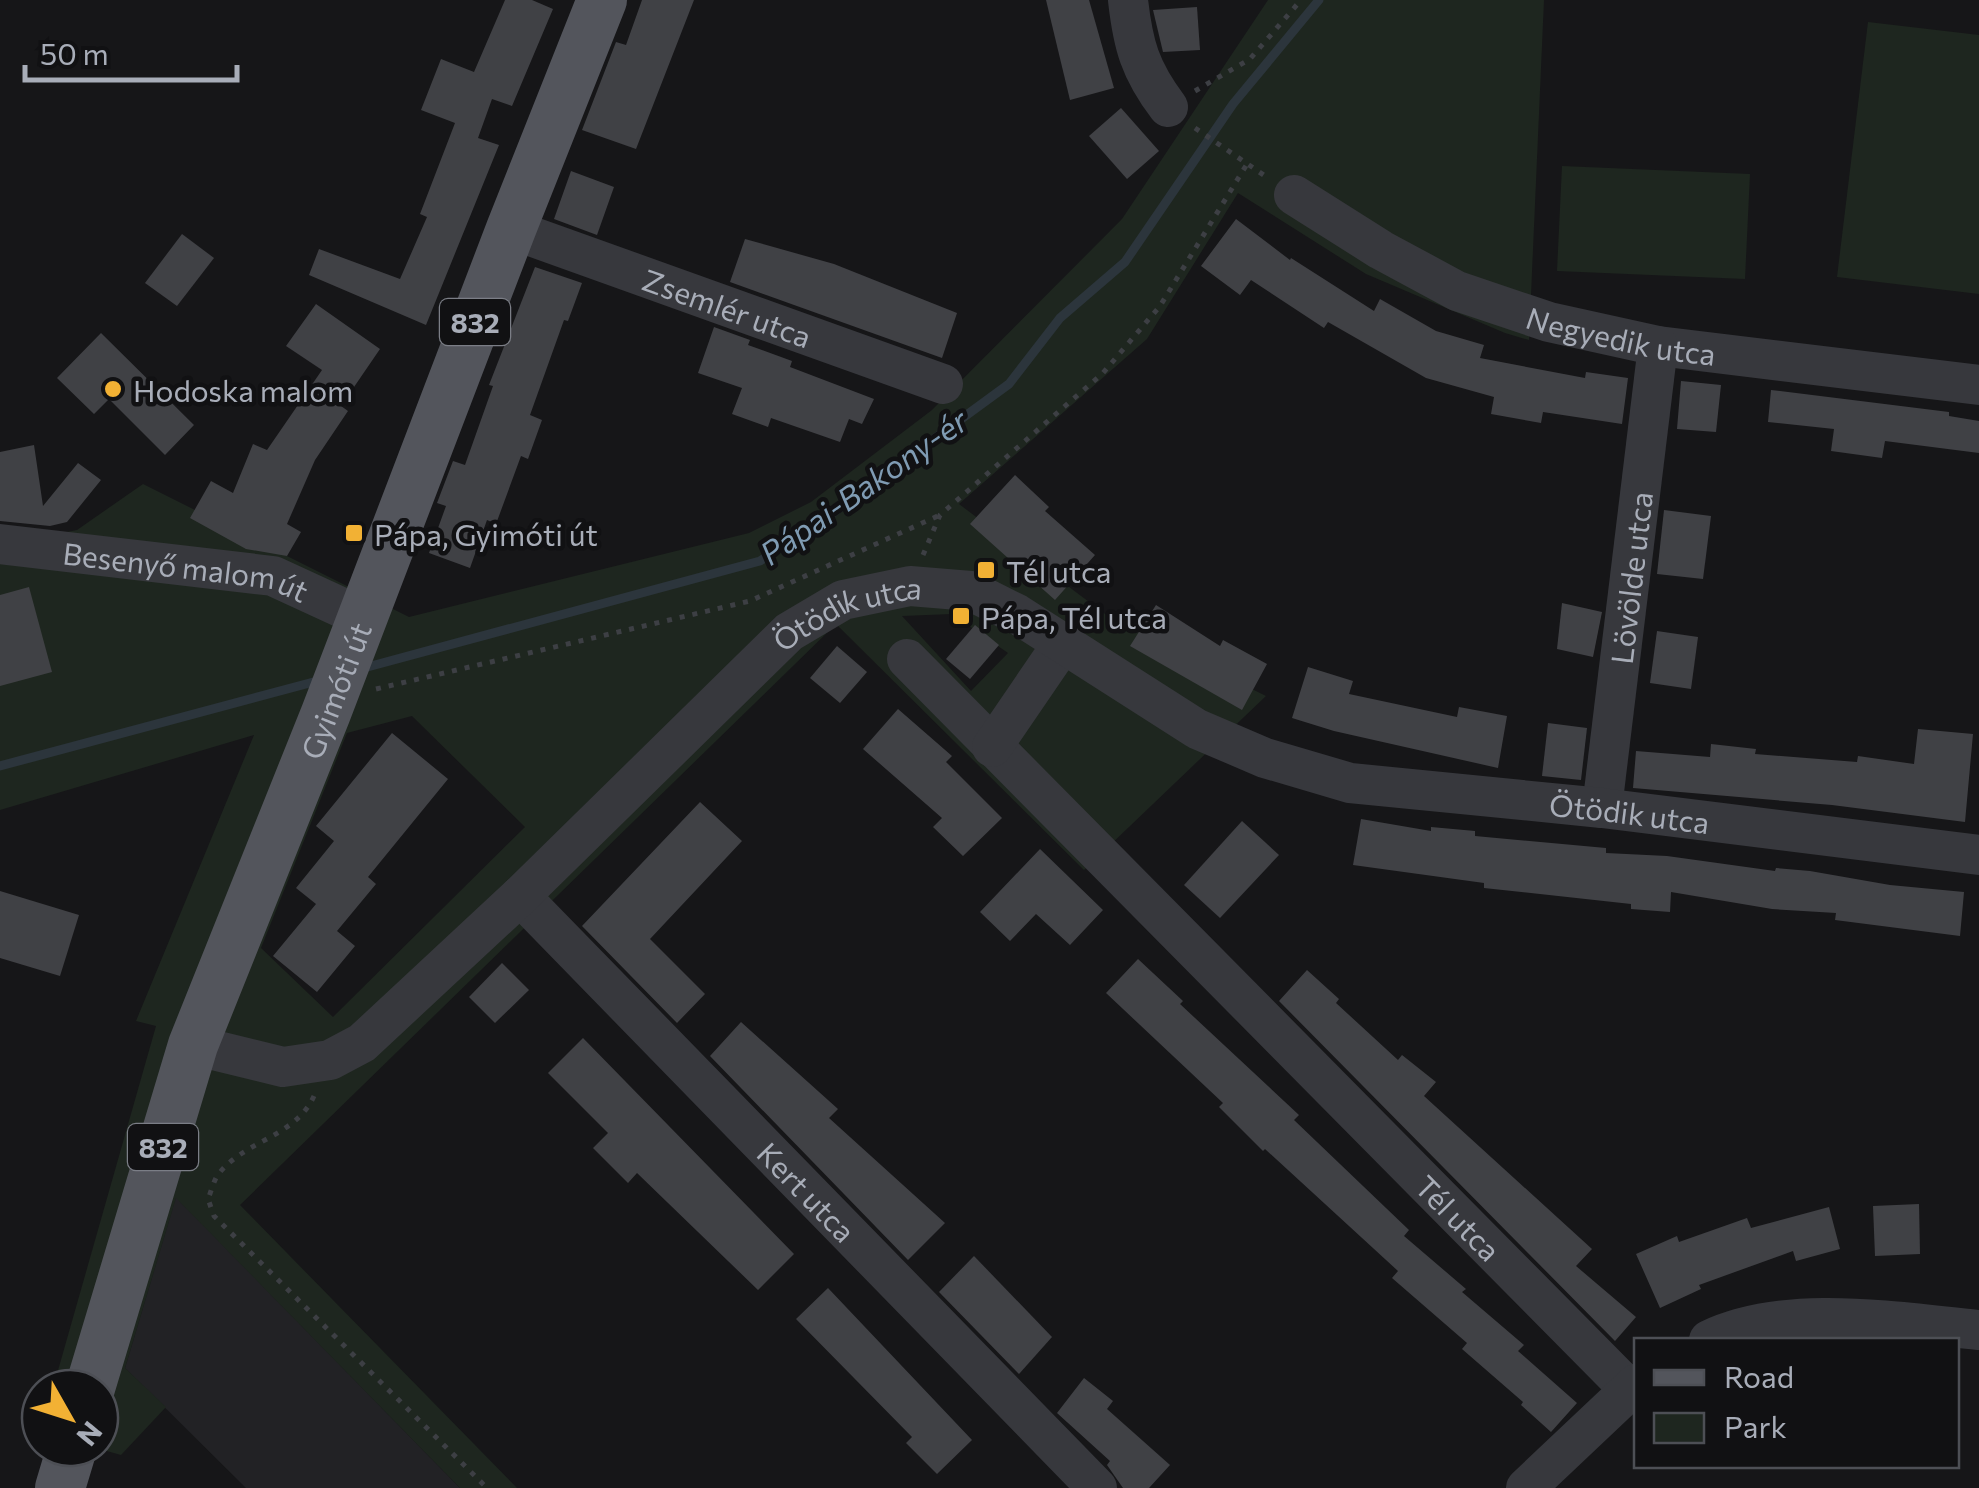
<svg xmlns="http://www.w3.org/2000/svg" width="1979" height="1488" font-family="Commissioner,sans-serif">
<rect width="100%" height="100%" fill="#161618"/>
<!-- built -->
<path fill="#222225" d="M 176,1197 L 460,1488 L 246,1488 L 125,1368 Z"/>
<!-- green -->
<g fill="#1e261f" fill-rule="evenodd">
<path d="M 1268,0 L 1544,0 L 1529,340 L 1505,333 L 1366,274 L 1238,193 L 1147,339 L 959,504 L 1113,620 L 1266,696 L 1084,870 L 836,624 L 240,1205 L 517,1488 L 460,1488 L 176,1198 L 125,1368 L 166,1407 L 121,1455 L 96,1448 L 100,1448 L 100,1388 L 53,1388 L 156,1026 L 136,1021 L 254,735 L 0,810 L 0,532 L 41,537 L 77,530 L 143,484 L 409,617 L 749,533 L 811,502 L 932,410 L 1122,219 ZM 952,614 L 1008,653 L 971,691 L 902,616 ZM 412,716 L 525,827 L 333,1017 L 261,948 L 347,733 Z"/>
<path d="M 1868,22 L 1979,35 L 1979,294 L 1837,277 Z"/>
<path d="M 1562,166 L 1750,174 L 1745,279 L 1557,271 Z"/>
</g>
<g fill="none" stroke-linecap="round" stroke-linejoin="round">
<!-- stream -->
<g stroke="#2c353c" stroke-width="9">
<path d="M 360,669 L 760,561 L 830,515 L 1009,384 L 1060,318 L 1125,262 L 1233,104 L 1319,0"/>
<path d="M 0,766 L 321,680"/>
</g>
</g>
<!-- building -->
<g fill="#404145">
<path d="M 505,0 L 532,0 L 553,9 L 512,106 L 492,99 L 478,138 L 499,145 L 426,325 L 309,275 L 319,249 L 400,279 L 427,217 L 420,214 L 455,123 L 421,110 L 441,59 L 474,72 Z"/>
<path d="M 642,0 L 694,0 L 636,149 L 582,130 L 616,42 L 626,45 Z"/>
<path d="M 1046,0 L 1089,0 L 1114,88 L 1070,100 Z"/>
<path d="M 1197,7 L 1200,50 L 1163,52 L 1153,10 Z"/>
<path d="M 1121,108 L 1159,151 L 1127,179 L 1089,136 Z"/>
<path d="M 571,171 L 614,187 L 597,235 L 554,219 Z"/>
<path d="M 1236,219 L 1290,260 L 1291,258 L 1374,311 L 1380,299 L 1436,331 L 1484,345 L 1480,358 L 1585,378 L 1586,372 L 1628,378 L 1622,424 L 1543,412 L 1541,423 L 1491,414 L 1494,397 L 1426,378 L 1328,322 L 1324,328 L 1251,280 L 1240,295 L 1201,266 Z"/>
<path d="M 182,234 L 214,258 L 177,306 L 145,283 Z"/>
<path d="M 745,239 L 834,264 L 957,313 L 942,358 L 730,282 Z"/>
<path d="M 535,267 L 582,283 L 568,321 L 564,320 L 530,415 L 542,420 L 528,459 L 521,456 L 496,524 L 487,520 L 470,568 L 429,553 L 446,506 L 437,503 L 453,461 L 465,465 L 493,386 L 489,385 Z"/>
<path d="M 316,304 L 380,349 L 341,406 L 348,411 L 315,460 L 287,524 L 301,532 L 287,556 L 246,549 L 190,518 L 211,481 L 233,493 L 253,444 L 267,450 L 322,370 L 286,346 Z"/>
<path d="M 714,327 L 750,340 L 748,345 L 792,361 L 790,367 L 874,399 L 862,424 L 849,419 L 840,442 L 771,418 L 768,427 L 732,414 L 742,388 L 698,373 Z"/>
<path d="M 101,333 L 194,425 L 165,455 L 109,399 L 94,414 L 57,378 Z"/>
<path d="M 1681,381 L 1721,385 L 1716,432 L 1677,429 Z"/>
<path d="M 1771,390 L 1949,412 L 1949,416 L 1979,421 L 1979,453 L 1885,441 L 1882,458 L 1831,451 L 1834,429 L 1768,422 Z"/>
<path d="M 34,445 L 43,506 L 78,463 L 101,480 L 67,522 L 50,526 L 0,521 L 0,452 Z"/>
<path d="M 1015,475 L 1049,507 L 1045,511 L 1095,555 L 1055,600 L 970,524 Z"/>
<path d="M 1664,510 L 1711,516 L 1703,579 L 1657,574 Z"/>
<path d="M 29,587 L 52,672 L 0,686 L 0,595 Z"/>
<path d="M 1562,603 L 1602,612 L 1593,657 L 1557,649 Z"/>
<path d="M 1156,605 L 1220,646 L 1223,640 L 1267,664 L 1242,710 L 1130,646 Z"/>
<path d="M 975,625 L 999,645 L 970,679 L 946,659 Z"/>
<path d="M 1657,631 L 1698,637 L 1691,689 L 1650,683 Z"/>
<path d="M 837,646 L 867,672 L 840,703 L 810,678 Z"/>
<path d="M 1308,667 L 1353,681 L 1349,694 L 1457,717 L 1459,707 L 1507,716 L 1498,768 L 1334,731 L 1292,718 Z"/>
<path d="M 898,709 L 952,756 L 946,762 L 1002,818 L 963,856 L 933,827 L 942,818 L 863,749 Z"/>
<path d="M 1548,723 L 1587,728 L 1581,780 L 1542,776 Z"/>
<path d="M 1918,729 L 1973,734 L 1965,822 L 1832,805 L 1633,788 L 1636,751 L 1710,757 L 1711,744 L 1756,749 L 1755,754 L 1857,762 L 1858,756 L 1914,764 Z"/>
<path d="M 392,733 L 448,779 L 368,877 L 376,884 L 337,931 L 355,946 L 317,992 L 273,956 L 316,904 L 296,888 L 334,841 L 316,826 Z"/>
<path d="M 700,802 L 742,841 L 650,939 L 705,994 L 677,1023 L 582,926 Z"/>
<path d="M 1361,819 L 1431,831 L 1431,827 L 1475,831 L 1475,836 L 1606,848 L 1606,853 L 1667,856 L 1775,871 L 1776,868 L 1810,871 L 1890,885 L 1964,892 L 1960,936 L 1835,920 L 1836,913 L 1772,909 L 1671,892 L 1670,912 L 1631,909 L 1631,904 L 1484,888 L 1484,883 L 1353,865 Z"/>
<path d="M 1242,821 L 1279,855 L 1220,918 L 1184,885 Z"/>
<path d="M 1040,849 L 1103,910 L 1070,945 L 1036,914 L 1010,941 L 980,912 Z"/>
<path d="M 0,891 L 79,915 L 60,976 L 0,958 Z"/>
<path d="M 1138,959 L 1183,1001 L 1180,1004 L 1299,1115 L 1294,1120 L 1409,1230 L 1404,1236 L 1466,1289 L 1462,1292 L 1524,1345 L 1518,1351 L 1577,1403 L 1551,1432 L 1521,1405 L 1523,1402 L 1462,1349 L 1467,1343 L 1392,1278 L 1398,1271 L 1265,1149 L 1263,1151 L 1219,1107 L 1223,1103 L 1106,993 Z"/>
<path d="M 502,963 L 529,990 L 495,1023 L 469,997 Z"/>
<path d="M 1307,970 L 1339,999 L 1336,1003 L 1398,1060 L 1402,1055 L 1436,1082 L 1424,1096 L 1592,1249 L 1576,1266 L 1636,1317 L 1615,1341 L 1279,1001 Z"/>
<path d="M 741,1022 L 838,1109 L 829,1118 L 945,1223 L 908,1260 L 710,1056 Z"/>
<path d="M 583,1038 L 794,1254 L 758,1290 L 637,1173 L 628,1183 L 593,1148 L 608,1133 L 548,1073 Z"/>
<path d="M 1919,1204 L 1920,1254 L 1875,1256 L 1873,1206 Z"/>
<path d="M 1829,1207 L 1840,1249 L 1796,1261 L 1793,1251 L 1699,1285 L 1701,1289 L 1660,1308 L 1636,1254 L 1677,1236 L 1679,1242 L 1747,1218 L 1751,1228 Z"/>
<path d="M 974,1256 L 1052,1337 L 1019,1374 L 939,1292 Z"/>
<path d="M 828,1288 L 972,1440 L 937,1474 L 906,1443 L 912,1437 L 796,1319 Z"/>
<path d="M 1084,1378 L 1113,1401 L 1107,1409 L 1170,1465 L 1149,1488 L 1123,1488 L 1107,1465 L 1110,1461 L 1057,1413 Z"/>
</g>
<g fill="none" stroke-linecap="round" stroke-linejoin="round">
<!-- path -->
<g stroke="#3d3f44" stroke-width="5" stroke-dasharray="5 8" stroke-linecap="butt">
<path d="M 1195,91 L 1250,59 L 1301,0"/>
<path d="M 1195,128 L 1268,178"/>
<path d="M 923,555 L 940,515 L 1103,373 L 1160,306 L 1247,164"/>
<path d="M 376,689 L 750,601 L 940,515"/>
<path d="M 314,1096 C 295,1138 243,1140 217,1176 C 213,1183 211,1192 208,1199 L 214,1216 L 487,1488"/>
</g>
<!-- minor -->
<g stroke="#37383d" stroke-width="40">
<path d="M 1128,0 C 1133,45 1140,70 1168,107"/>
<path id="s1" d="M 1294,195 L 1381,250 L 1457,291 L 1549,322 L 1658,346 L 1979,385"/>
<path id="s2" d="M 511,229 L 943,384"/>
<path id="s3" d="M 0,544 L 273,576 L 362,617"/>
<path id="s4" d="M 907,659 L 1629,1389"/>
<path d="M 992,747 L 1063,643"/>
<path id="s5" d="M 1602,808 L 1658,346"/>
<path id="s6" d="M 520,896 L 1097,1488"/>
<path id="s7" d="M 193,1045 L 283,1067 L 330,1060 L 362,1043 L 520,896 L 789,632 L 843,600 L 910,586 L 971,591 L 1017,614 L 1197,729 L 1265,758 L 1350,783 L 1602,808 L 1979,855"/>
<path d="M 1709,1340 C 1786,1303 1896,1322 1979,1330"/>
<path d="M 1526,1488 L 1636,1384"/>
</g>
<!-- major -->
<g stroke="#53555c" stroke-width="50">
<path id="s8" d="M 90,1388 L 193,1045 L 326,713 L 511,229 L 602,0"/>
<path d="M 60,1488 L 72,1448"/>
</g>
</g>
<!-- markers -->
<g fill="#f2b134" stroke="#111113" stroke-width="4">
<circle cx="113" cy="389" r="10"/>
<rect x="344" y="523" width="20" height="20" rx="5"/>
<rect x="976" y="560" width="20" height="20" rx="5"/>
<rect x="951" y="606" width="20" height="20" rx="5"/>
</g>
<g text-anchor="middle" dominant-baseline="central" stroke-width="9" stroke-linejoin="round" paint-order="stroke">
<!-- shield labels -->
<g fill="#111113" stroke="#7b7e86" stroke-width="2.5">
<rect x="440" y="299" width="70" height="46" rx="8"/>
<rect x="128" y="1124" width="70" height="46" rx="8"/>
</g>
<g font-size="28" font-weight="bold" fill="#a8adb8">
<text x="475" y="322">832</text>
<text x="163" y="1147">832</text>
</g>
<!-- street labels -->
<g font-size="30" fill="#a8adb8" stroke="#111113">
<text stroke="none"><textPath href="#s2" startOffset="230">Zsemlér utca</textPath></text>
<text stroke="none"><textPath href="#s1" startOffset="360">Negyedik utca</textPath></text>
<text stroke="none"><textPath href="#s3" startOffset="188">Besenyő malom út</textPath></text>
<text stroke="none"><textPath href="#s5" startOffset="232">Lövölde utca</textPath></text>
<text stroke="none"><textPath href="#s7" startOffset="832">Ötödik utca</textPath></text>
<text stroke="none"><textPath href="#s8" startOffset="740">Gyimóti út</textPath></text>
<text stroke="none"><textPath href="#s7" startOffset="1670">Ötödik utca</textPath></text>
<text stroke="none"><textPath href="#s6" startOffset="412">Kert utca</textPath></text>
<text stroke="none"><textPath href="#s4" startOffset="785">Tél utca</textPath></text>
</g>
<!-- poi labels -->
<g font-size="30" fill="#a8adb8" stroke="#111113" text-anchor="start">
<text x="133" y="389">Hodoska malom</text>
<text x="374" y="533">Pápa, Gyimóti út</text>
<text x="1006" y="570">Tél utca</text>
<text x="981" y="616">Pápa, Tél utca</text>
</g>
<!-- water labels -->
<g font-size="32" font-style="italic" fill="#7f9bb3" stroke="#111113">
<text transform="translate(863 486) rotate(-35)">Pápai-Bakony-ér</text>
</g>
</g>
<!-- legend -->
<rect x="1634" y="1338" width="325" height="130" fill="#111113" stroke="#4d4f55" stroke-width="2.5"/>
<rect x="1654" y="1370" width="50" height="15" fill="#53555c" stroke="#4d4f55" stroke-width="2.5"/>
<text x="1724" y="1388" font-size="30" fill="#a8adb8">Road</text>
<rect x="1654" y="1413" width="50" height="30" fill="#1e261f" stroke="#4d4f55" stroke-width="2.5"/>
<text x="1724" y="1438" font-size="30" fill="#a8adb8">Park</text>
<!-- north arrow -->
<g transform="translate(70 1418) rotate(129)"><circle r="48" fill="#111113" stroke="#4d4f55" stroke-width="2.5"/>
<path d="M0-8L18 38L0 25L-18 38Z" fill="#f2b134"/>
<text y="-15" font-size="28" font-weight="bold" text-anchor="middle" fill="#a8adb8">N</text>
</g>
<!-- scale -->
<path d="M25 65v15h212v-15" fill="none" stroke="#a8adb8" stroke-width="5"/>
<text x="40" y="65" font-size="30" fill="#a8adb8" stroke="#111113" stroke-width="8" paint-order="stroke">50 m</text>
</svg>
